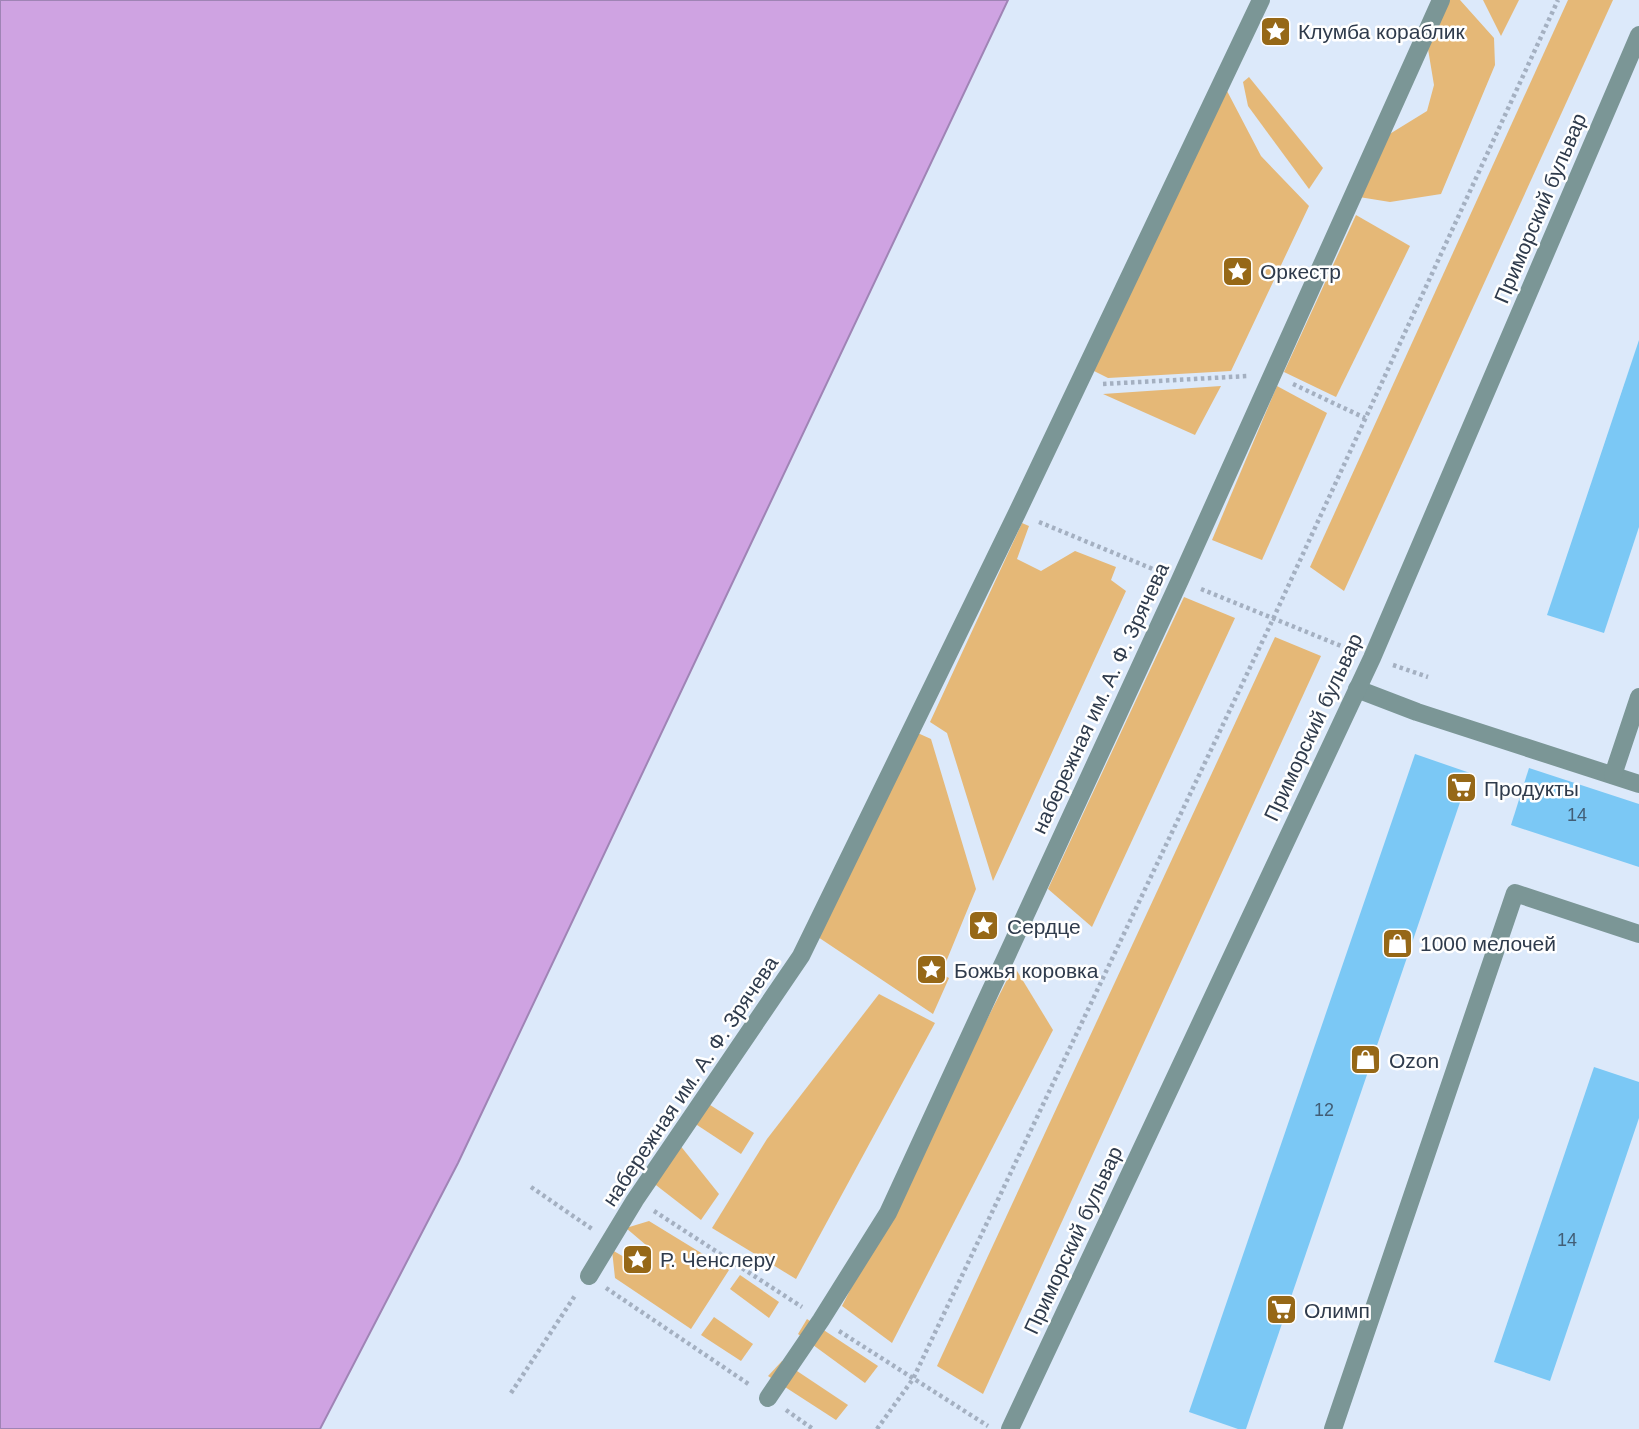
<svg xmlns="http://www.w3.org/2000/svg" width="1639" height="1429" font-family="Helvetica,sans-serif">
<rect width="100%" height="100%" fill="#dce9fa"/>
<!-- green -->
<g fill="#e5b877">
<path d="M 1449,0 L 1460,0 L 1494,38 L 1495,65 L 1441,194 L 1390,202 L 1359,197 L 1388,135 L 1427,111 L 1434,85 L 1427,43 Z"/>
<path d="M 1483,0 L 1519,0 L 1501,36 Z"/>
<path d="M 1568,0 L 1613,0 L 1344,591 L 1310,567 Z"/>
<path d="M 1249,77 L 1323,168 L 1309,189 L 1248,106 L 1243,82 Z"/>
<path d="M 1226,89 L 1261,156 L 1309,206 L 1231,371 L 1108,378 L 1092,370 Z"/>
<path d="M 1356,215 L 1410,246 L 1336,397 L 1284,372 Z"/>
<path d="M 1221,386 L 1195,435 L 1103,394 Z"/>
<path d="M 1277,386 L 1327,413 L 1262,560 L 1212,540 Z"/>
<path d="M 1022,523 L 1029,526 L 1017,559 L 1041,571 L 1075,551 L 1116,567 L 1111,580 L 1126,591 L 993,881 L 947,733 L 930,722 Z"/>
<path d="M 1184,597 L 1235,618 L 1092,927 L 1048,889 Z"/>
<path d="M 1275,637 L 1321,656 L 983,1394 L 937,1366 Z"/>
<path d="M 911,730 L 931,739 L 976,889 L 941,974 L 949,978 L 933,1014 L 812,933 Z"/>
<path d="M 1014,966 L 1053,1030 L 892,1343 L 842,1306 Z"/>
<path d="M 879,994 L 935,1023 L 796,1279 L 712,1228 L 767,1139 Z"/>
<path d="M 707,1103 L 754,1133 L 741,1154 L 694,1123 Z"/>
<path d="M 679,1144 L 719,1194 L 701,1220 L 652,1182 Z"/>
<path d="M 649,1221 L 729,1270 L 691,1329 L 615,1278 L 612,1250 L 638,1265 L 646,1245 L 626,1228 Z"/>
<path d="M 740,1275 L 779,1302 L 769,1318 L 730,1289 Z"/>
<path d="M 714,1317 L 753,1344 L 741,1361 L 701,1335 Z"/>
<path d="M 807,1319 L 878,1366 L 865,1383 L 798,1334 Z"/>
<path d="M 782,1361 L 848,1405 L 836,1420 L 768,1376 Z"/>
</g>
<!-- water -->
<path fill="#cfa3e2" stroke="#9f84b5" stroke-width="2" d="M 0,0 L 1008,0 L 458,1163 L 320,1429 L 0,1429 Z"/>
<!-- building -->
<g fill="#7bc8f5">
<path d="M 1639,340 L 1639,527 L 1604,633 L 1547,615 Z"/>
<path d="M 1415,754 L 1470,773 L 1246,1429 L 1238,1429 L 1189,1412 Z"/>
<path d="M 1529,768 L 1639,804 L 1639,867 L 1511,825 Z"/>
<path d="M 1594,1067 L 1639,1082 L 1639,1118 L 1550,1381 L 1494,1362 Z"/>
</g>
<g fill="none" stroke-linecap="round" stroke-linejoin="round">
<!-- path -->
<g stroke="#a4b0c1" stroke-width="4.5" stroke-dasharray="3.5 3.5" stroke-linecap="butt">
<path d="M 1103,384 L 1248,376"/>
<path d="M 1293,384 L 1365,418"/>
<path d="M 1039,522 L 1160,572"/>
<path d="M 1201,589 L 1351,650"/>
<path d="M 1393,665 L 1428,677"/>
<path d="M 531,1187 L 592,1229"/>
<path d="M 654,1211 L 802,1307"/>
<path d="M 606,1288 L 750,1385"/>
<path d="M 839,1331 L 988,1426"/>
<path d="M 511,1393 L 576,1294"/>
<path d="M 786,1410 L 813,1429"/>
<path d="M 877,1429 L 913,1379 L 1273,619 L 1558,0"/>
</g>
<!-- minor -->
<g stroke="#7b9696" stroke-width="18">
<path d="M 1357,689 L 1417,712 L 1639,784"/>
<path d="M 1613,775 L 1639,697"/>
<path d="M 589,1276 L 635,1200 L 801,956 L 1017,513 L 1261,0"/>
<path d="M 768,1398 L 821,1320 L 888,1213 L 1180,580 L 1441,0"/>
<path d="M 1010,1429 L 1372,658 L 1639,35"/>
<path d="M 1333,1429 L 1515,893 L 1639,934"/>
</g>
</g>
<!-- icons -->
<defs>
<symbol id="sight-square" viewBox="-11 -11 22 22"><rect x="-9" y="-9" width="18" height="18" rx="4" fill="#966817" stroke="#fff"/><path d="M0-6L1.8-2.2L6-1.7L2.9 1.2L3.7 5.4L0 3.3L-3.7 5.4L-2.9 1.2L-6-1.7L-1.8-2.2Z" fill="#fff"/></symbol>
<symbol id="supermarket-square" viewBox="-11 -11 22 22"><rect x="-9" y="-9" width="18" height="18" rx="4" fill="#966817" stroke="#fff"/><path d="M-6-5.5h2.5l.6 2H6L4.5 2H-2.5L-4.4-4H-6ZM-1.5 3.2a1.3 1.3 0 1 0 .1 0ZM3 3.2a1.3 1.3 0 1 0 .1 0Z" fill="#fff"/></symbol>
<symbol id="shop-square" viewBox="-11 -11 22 22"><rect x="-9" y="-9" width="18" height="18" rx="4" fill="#966817" stroke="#fff"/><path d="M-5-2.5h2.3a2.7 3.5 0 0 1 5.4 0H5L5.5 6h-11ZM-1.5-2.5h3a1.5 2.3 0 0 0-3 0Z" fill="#fff"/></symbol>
</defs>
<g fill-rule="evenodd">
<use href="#sight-square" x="1258" y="14" width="35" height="35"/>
<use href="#sight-square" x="1220" y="254" width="35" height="35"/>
<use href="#supermarket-square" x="1444" y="770" width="35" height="35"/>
<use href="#sight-square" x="966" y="908" width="35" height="35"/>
<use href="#shop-square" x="1380" y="926" width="35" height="35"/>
<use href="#sight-square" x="914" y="952" width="35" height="35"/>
<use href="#shop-square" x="1348" y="1042" width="35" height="35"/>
<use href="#sight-square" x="620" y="1242" width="35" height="35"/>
<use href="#supermarket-square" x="1264" y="1292" width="35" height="35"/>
</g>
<g text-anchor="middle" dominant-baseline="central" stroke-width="5" stroke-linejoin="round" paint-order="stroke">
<!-- number labels -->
<g font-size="18" fill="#425e76">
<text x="1577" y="815">14</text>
<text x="1324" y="1110">12</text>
<text x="1567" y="1240">14</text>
</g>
<!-- poi labels -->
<g font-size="21" fill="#2f3b4c" stroke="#fff" text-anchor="start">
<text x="1298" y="31">Клумба кораблик</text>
<text x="1260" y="271">Оркестр</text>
<text x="1484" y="788">Продукты</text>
<text x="1007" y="926">Сердце</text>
<text x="1420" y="943">1000 мелочей</text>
<text x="954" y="970">Божья коровка</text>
<text x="1389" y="1060">Ozon</text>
<text x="660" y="1259">Р. Ченслеру</text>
<text x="1304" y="1310">Олимп</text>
</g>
<!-- street labels -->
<g font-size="21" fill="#2f3b4c" stroke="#fff">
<text transform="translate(1540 208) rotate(-67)">Приморский бульвар</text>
<text transform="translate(1100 698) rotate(-65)">набережная им. А. Ф. Зрячева</text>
<text transform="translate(1313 727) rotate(-65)">Приморский бульвар</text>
<text transform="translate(690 1081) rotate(-56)">набережная им. А. Ф. Зрячева</text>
<text transform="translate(1073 1240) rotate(-65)">Приморский бульвар</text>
</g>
</g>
</svg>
